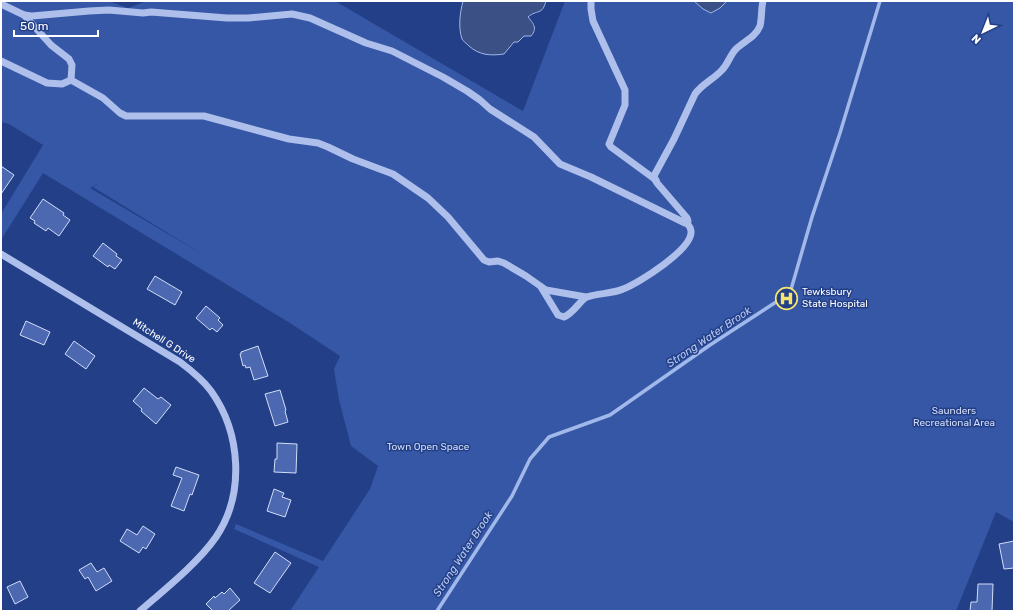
<svg xmlns="http://www.w3.org/2000/svg" width="1015" height="612" font-family="Rubik,sans-serif">
<rect width="100%" height="100%" fill="#223f88"/>
<!-- green -->
<path fill="#3657a5" fill-rule="evenodd" d="M 1,1 L 108,1 L 128,8 L 147,1 L 335,1 L 523,111 L 565,1 L 1014,1 L 1014,522 L 996,512 L 956,611 L 290,611 L 319,567 L 234,529 L 236,524 L 323,561 L 370,489 L 378,466 L 351,446 L 339,400 L 334,369 L 340,356 L 290,323 L 43,173 L 1,240 L 1,214 L 43,145 L 9,124 L 1,122 ZM 101,182 L 93,187 L 202,254 L 90,188 Z"/>
<!-- water -->
<g fill="#3b5085" stroke="#a1b8eb">
<path d="M 463,1 L 546,1 C 542,16 537,9 528,17 C 533,23 538,28 531,36 L 524,36 L 518,42 L 514,42 L 504,54 C 490,56 479,55 469,46 C 466,43 463,41 462,39 C 458,27 460,13 463,1 Z"/>
<path d="M 694,1 L 727,1 L 720,8 L 711,13 L 703,9 Z"/>
</g>
<g fill="none" stroke-linecap="round" stroke-linejoin="round">
<!-- stream -->
<path stroke="#a1b8eb" stroke-width="3.5" d="M 437,611 L 512,496 L 530,459 L 549,437 L 610,415 L 710,345 L 790,293 L 812,217 L 840,133 L 880,1"/>
</g>
<!-- building -->
<g fill="#4b68b0" stroke="#d2ddf7">
<path d="M 1,166 L 14,175 L 1,194 Z"/>
<path d="M 43,199 L 64,213 L 63,215 L 70,220 L 59,236 L 48,228 L 46,231 L 34,223 L 35,221 L 30,218 Z"/>
<path d="M 103,243 L 117,254 L 116,256 L 122,260 L 115,269 L 109,265 L 108,267 L 93,256 Z"/>
<path d="M 155,276 L 182,292 L 175,305 L 147,289 Z"/>
<path d="M 206,306 L 220,318 L 218,320 L 223,325 L 217,332 L 212,328 L 210,330 L 196,318 Z"/>
<path d="M 26,321 L 50,332 L 44,345 L 20,335 Z"/>
<path d="M 74,341 L 95,356 L 86,369 L 65,354 Z"/>
<path d="M 258,346 L 268,376 L 254,380 L 250,367 L 246,368 L 245,365 L 243,366 L 240,354 L 241,354 L 241,352 Z"/>
<path d="M 144,388 L 158,399 L 161,397 L 171,405 L 156,424 L 141,411 L 142,409 L 133,401 Z"/>
<path d="M 280,390 L 286,410 L 285,411 L 288,422 L 275,426 L 265,394 Z"/>
<path d="M 277,443 L 297,444 L 296,473 L 274,472 L 275,459 L 277,459 Z"/>
<path d="M 176,467 L 199,475 L 192,495 L 190,494 L 184,511 L 171,506 L 182,478 L 173,475 Z"/>
<path d="M 274,489 L 284,493 L 282,497 L 291,500 L 285,517 L 267,511 Z"/>
<path d="M 143,526 L 155,534 L 146,549 L 143,547 L 139,553 L 120,541 L 127,529 L 137,535 Z"/>
<path d="M 1014,541 L 1014,568 L 1004,569 L 999,544 Z"/>
<path d="M 275,552 L 291,563 L 270,593 L 254,583 Z"/>
<path d="M 91,563 L 97,572 L 104,568 L 112,581 L 96,591 L 88,577 L 85,579 L 79,570 Z"/>
<path d="M 20,581 L 28,597 L 15,604 L 7,587 Z"/>
<path d="M 978,584 L 993,584 L 992,611 L 970,611 L 971,602 L 977,602 Z"/>
<path d="M 230,588 L 240,600 L 228,611 L 213,611 L 206,604 L 214,596 L 215,598 L 222,592 L 224,594 Z"/>
</g>
<g fill="none" stroke-linecap="round" stroke-linejoin="round">
<!-- minor -->
<g stroke="#adbfea" stroke-width="7">
<path d="M 591,1 L 591,9 L 593,21 L 625,90 L 625,105 L 609,144 L 611,147 L 656,180"/>
<path d="M 1,4 L 24,15 L 51,45 L 69,59 L 72,65 L 71,80"/>
<path d="M 24,15 L 32,16 L 89,11 L 109,10 L 143,13 L 151,12 L 227,18 L 248,18 L 292,14 L 310,18 L 366,43 L 392,51 L 443,77 L 467,91 L 480,100 L 490,109 L 534,137 L 560,164 L 591,177 L 685,223 L 688,221 L 687,218 L 657,183 L 654,178 L 655,174 L 674,139 L 695,94 C 702,84 714,79 722,70 C 728,64 730,55 736,49 C 744,41 755,38 760,26 C 762,18 761,9 763,1"/>
<path d="M 1,61 L 47,83 L 62,84 L 71,80 L 103,98 L 120,113 L 126,116 L 204,116 L 289,139 L 318,143 L 328,147 L 353,159 L 393,174 L 428,198 L 448,217 L 484,260 L 489,262 L 498,261 L 504,263 L 526,276 L 546,290 L 586,297"/>
<path d="M 1,254 L 180,362 C 192,371 203,380 211,391 C 241,433 245,494 216,537 C 198,563 164,590 140,611"/>
<path d="M 541,287 L 558,315 L 564,317 C 574,313 581,299 587,297 C 598,293 612,294 623,289 C 639,283 693,249 691,231 C 691,227 688,225 687,223"/>
</g>
</g>
<!-- icons -->
<defs>
<symbol id="hospital-ring" viewBox="-11 -11 22 22"><circle r="9.5" fill="#223f88" stroke="#f5e470" stroke-width="1.5"/><path d="M-5-5h3v3.5h4V-5h3V5h-3V1.5h-4V5h-3Z" fill="#f5e470"/></symbol>
</defs>
<g fill-rule="evenodd">
<use href="#hospital-ring" x="774" y="286" width="25" height="25"/>
</g>
<g text-anchor="middle" dominant-baseline="central" stroke-width="3" stroke-linejoin="round" paint-order="stroke">
<!-- poi labels -->
<g font-size="10" fill="#fff" stroke="#223f88" text-anchor="start">
<text x="802" y="292">Tewksbury<tspan x="802" dy="12">State Hospital</tspan></text>
</g>
<!-- street labels -->
<g font-size="10" fill="#fff" stroke="#223f88">
<text transform="translate(164 341) rotate(33)">Mitchell G Drive</text>
</g>
<!-- park labels -->
<g font-size="10" fill="#d2ddf7" stroke="#223f88">
<text x="954" y="411">Saunders<tspan x="954" dy="12">Recreational Area</tspan></text>
<text x="428" y="447">Town Open Space</text>
</g>
<!-- water labels -->
<g font-size="11" font-style="italic" fill="#b9caf1" stroke="#223f88">
<text transform="translate(709 337) rotate(-34)">Strong Water Brook</text>
<text transform="translate(463 554) rotate(-57)">Strong Water Brook</text>
</g>
</g>
<!-- border -->
<rect width="1015" height="612" fill="none" stroke="#ffffff" stroke-width="4"/>
<!-- north arrow -->
<g transform="translate(983 32) rotate(223)" stroke="#223f88" stroke-width="3" paint-order="stroke">
<path d="M0-3L7 15L0 10L-7 15Z" fill="#ffffff"/>
<text y="-6" font-size="11" font-weight="bold" text-anchor="middle" fill="#ffffff">N</text>
</g>
<!-- scale -->
<path d="M14 30v6h84v-6" fill="none" stroke="#ffffff" stroke-width="2"/>
<text x="20" y="30" font-size="12" fill="#ffffff" stroke="#223f88" stroke-width="3" paint-order="stroke">50 m</text>
</svg>
